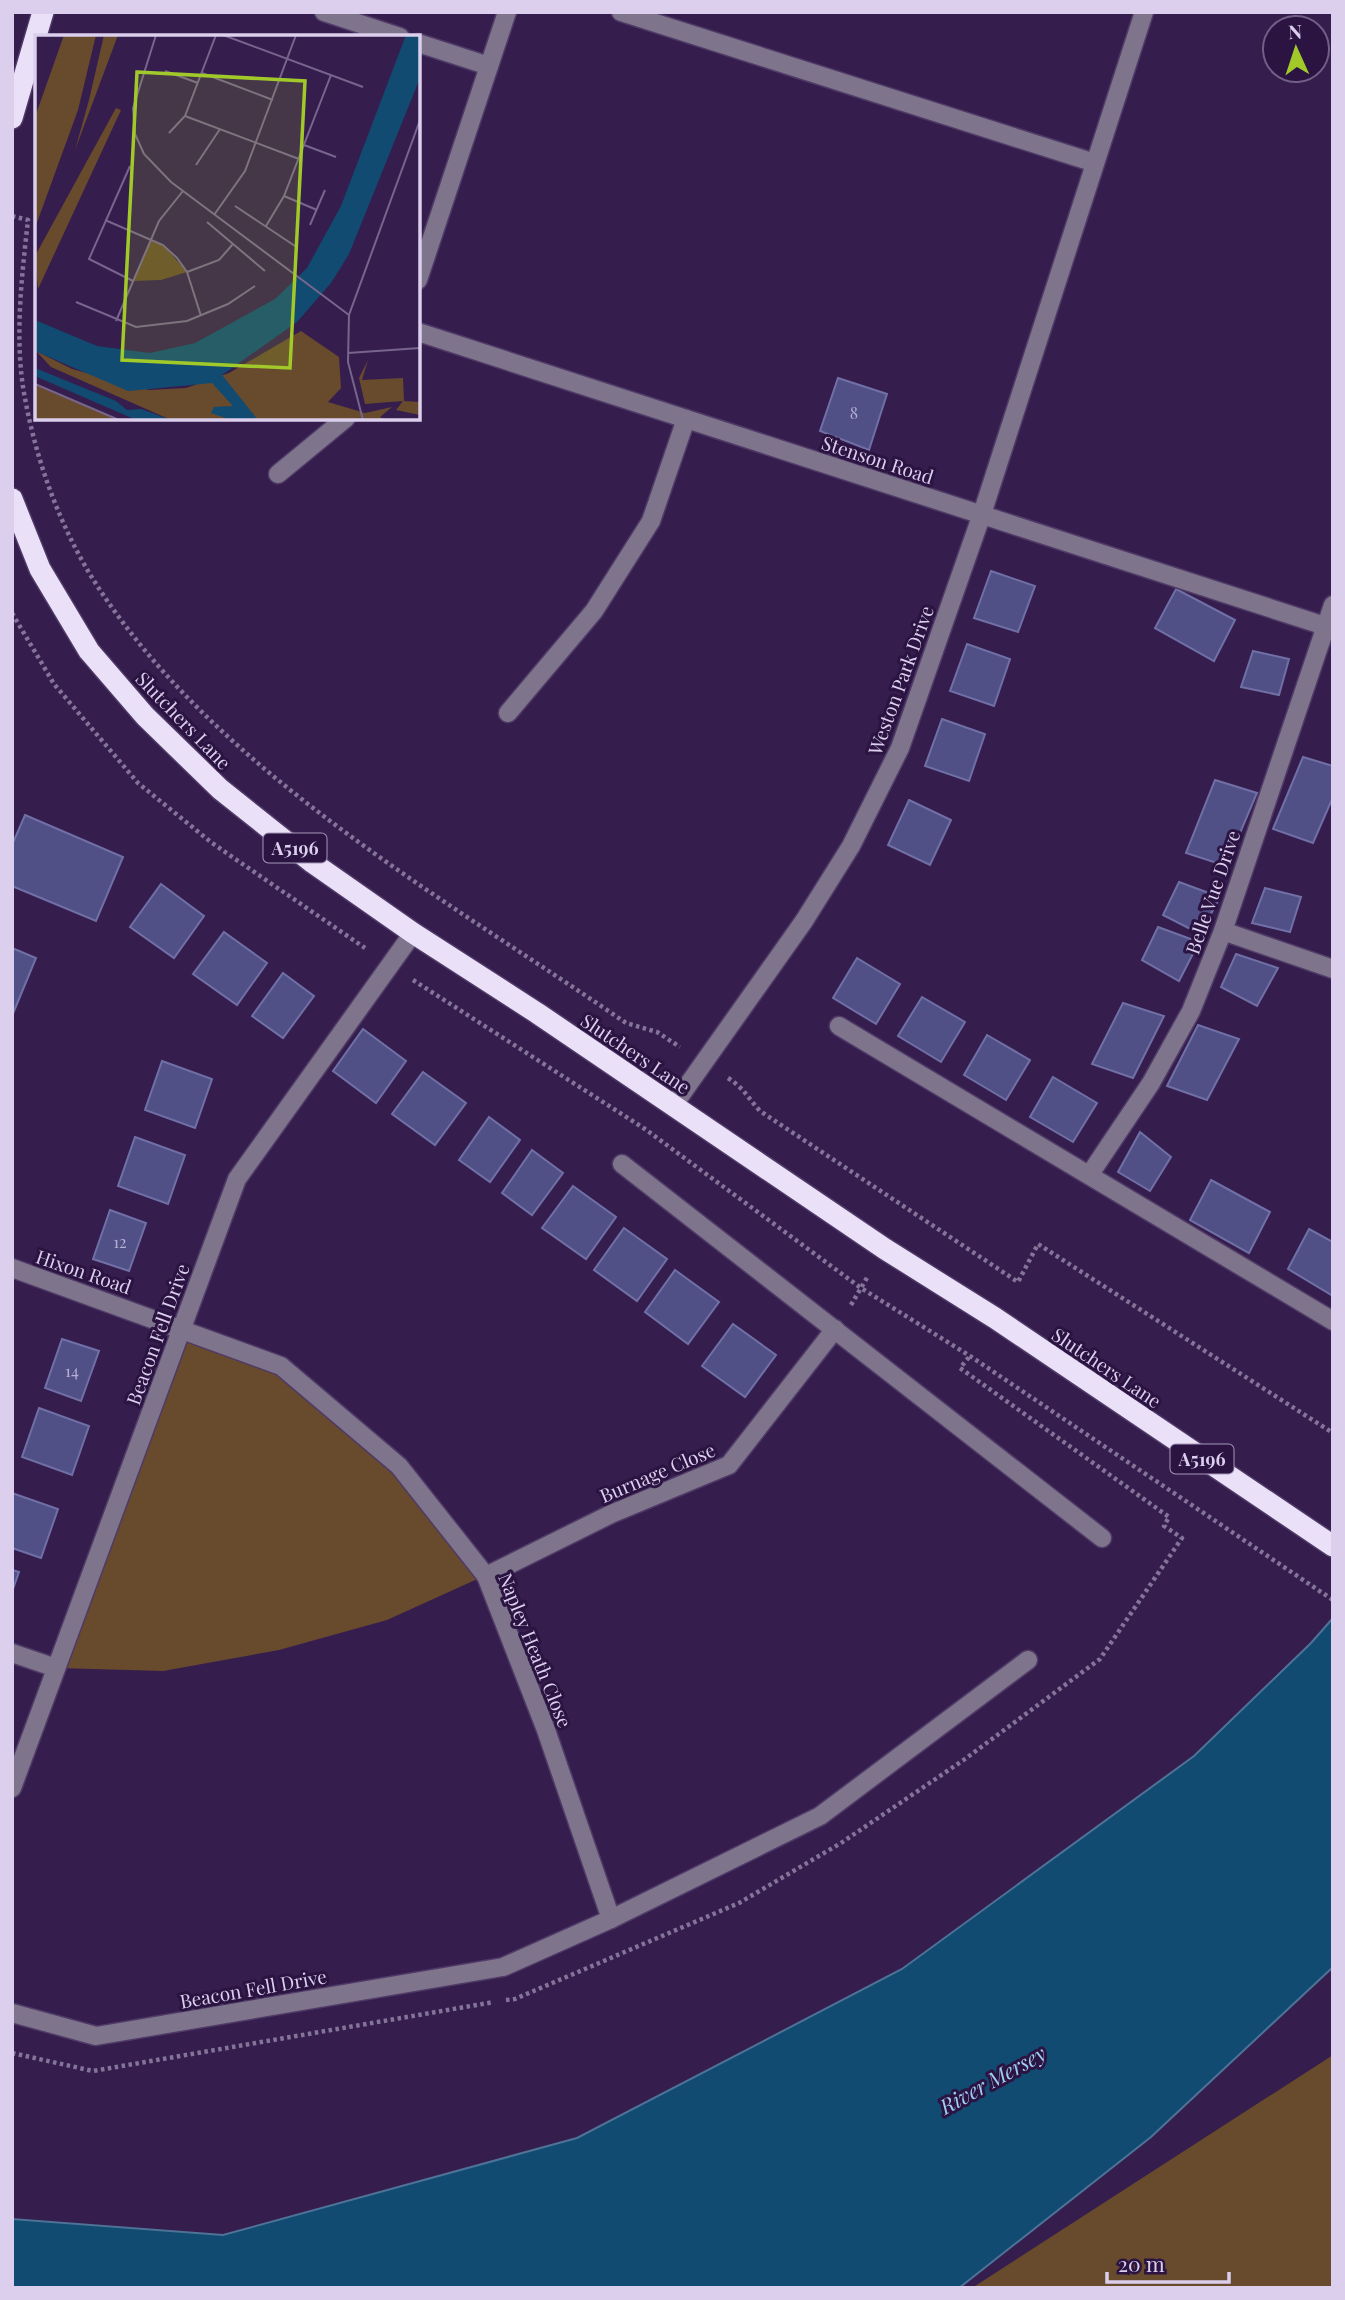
<svg xmlns="http://www.w3.org/2000/svg" width="1345" height="2300" font-family="'Playfair Display',serif">
<rect width="100%" height="100%" fill="#351e4d"/>
<!-- green -->
<g fill="#684a2d">
<path d="M 182,1328 L 281,1366 L 398,1466 L 484,1576 L 387,1620 L 279,1650 L 163,1671 L 58,1668 Z"/>
<path d="M 1333,2055 L 1333,2288 L 972,2288 Z"/>
</g>
<!-- water -->
<path fill="#114b72" stroke="#4e7397" stroke-width="2" d="M 1333,1618 L 1333,1967 L 1151,2137 L 959,2288 L 12,2288 L 12,2219 L 223,2235 L 577,2138 L 902,1969 L 1194,1756 L 1311,1643 Z"/>
<!-- building -->
<g fill="#515086" stroke="#7070a7" stroke-width="2">
<path d="M 838,378 L 887,394 L 869,450 L 820,431 Z"/>
<path d="M 991,571 L 1035,586 L 1018,632 L 974,618 Z"/>
<path d="M 1176,589 L 1235,620 L 1214,661 L 1155,628 Z"/>
<path d="M 967,644 L 1010,659 L 994,706 L 950,691 Z"/>
<path d="M 1253,651 L 1289,659 L 1279,695 L 1241,687 Z"/>
<path d="M 942,719 L 985,734 L 969,781 L 925,766 Z"/>
<path d="M 1303,757 L 1333,766 L 1333,797 L 1313,843 L 1273,829 Z"/>
<path d="M 1215,780 L 1257,793 L 1226,866 L 1186,853 Z"/>
<path d="M 909,800 L 951,820 L 930,865 L 888,845 Z"/>
<path d="M 25,815 L 123,857 L 96,921 L 12,886 L 12,845 Z"/>
<path d="M 1179,882 L 1220,897 L 1200,934 L 1163,915 Z"/>
<path d="M 161,884 L 204,916 L 174,958 L 130,927 Z"/>
<path d="M 1265,888 L 1301,897 L 1290,932 L 1252,923 Z"/>
<path d="M 1158,927 L 1199,942 L 1179,981 L 1142,960 Z"/>
<path d="M 224,932 L 267,963 L 237,1005 L 193,974 Z"/>
<path d="M 12,948 L 36,958 L 12,1016 Z"/>
<path d="M 1236,954 L 1278,968 L 1257,1006 L 1221,987 Z"/>
<path d="M 857,958 L 900,984 L 876,1024 L 833,998 Z"/>
<path d="M 283,973 L 314,996 L 283,1038 L 252,1016 Z"/>
<path d="M 922,997 L 965,1022 L 941,1062 L 898,1036 Z"/>
<path d="M 1123,1003 L 1164,1016 L 1133,1078 L 1092,1064 Z"/>
<path d="M 1198,1025 L 1239,1039 L 1207,1100 L 1167,1086 Z"/>
<path d="M 363,1029 L 406,1061 L 376,1103 L 333,1071 Z"/>
<path d="M 987,1035 L 1030,1060 L 1006,1100 L 964,1075 Z"/>
<path d="M 162,1061 L 212,1079 L 195,1128 L 145,1110 Z"/>
<path d="M 423,1072 L 466,1103 L 435,1145 L 392,1114 Z"/>
<path d="M 1053,1077 L 1097,1103 L 1073,1142 L 1030,1117 Z"/>
<path d="M 489,1117 L 520,1140 L 490,1182 L 459,1160 Z"/>
<path d="M 1140,1132 L 1171,1157 L 1150,1191 L 1118,1172 Z"/>
<path d="M 135,1137 L 185,1155 L 168,1204 L 118,1186 Z"/>
<path d="M 532,1150 L 563,1173 L 532,1215 L 502,1193 Z"/>
<path d="M 1211,1180 L 1270,1212 L 1249,1253 L 1190,1220 Z"/>
<path d="M 573,1186 L 616,1217 L 586,1259 L 542,1228 Z"/>
<path d="M 110,1210 L 146,1223 L 129,1271 L 93,1259 Z"/>
<path d="M 624,1228 L 667,1259 L 637,1301 L 594,1270 Z"/>
<path d="M 1309,1229 L 1333,1242 L 1333,1296 L 1288,1269 Z"/>
<path d="M 675,1270 L 719,1302 L 688,1344 L 645,1312 Z"/>
<path d="M 733,1324 L 776,1355 L 745,1397 L 702,1366 Z"/>
<path d="M 62,1339 L 99,1351 L 81,1401 L 45,1388 Z"/>
<path d="M 39,1408 L 89,1426 L 72,1475 L 22,1457 Z"/>
<path d="M 12,1493 L 58,1509 L 41,1558 L 12,1548 Z"/>
<path d="M 12,1570 L 19,1572 L 12,1592 Z"/>
</g>
<g fill="none" stroke-linecap="round" stroke-linejoin="round">
<defs>
<g id="minor">
<path d="M 324,12 L 400,37"/>
<path d="M 621,12 L 1095,163"/>
<path d="M 418,43 L 489,66"/>
<path d="M 418,280 L 507,12"/>
<path d="M 418,332 L 1325,626"/>
<path d="M 278,474 L 346,418"/>
<path d="M 508,713 L 594,611 L 651,521 L 686,419"/>
<path d="M 1223,931 L 1333,969"/>
<path d="M 839,1026 L 1333,1321"/>
<path d="M 673,1106 L 804,921 L 851,846 L 900,748 L 982,514 L 1144,12"/>
<path d="M 622,1164 L 1102,1538"/>
<path d="M 1090,1174 L 1151,1083 L 1191,1011 L 1223,931 L 1333,605"/>
<path d="M 12,1268 L 281,1366 L 399,1466 L 486,1576 L 546,1730 L 611,1919"/>
<path d="M 486,1576 L 611,1514 L 729,1465 L 835,1329"/>
<path d="M 12,1653 L 56,1668"/>
<path d="M 12,1788 L 237,1179 L 413,933"/>
<path d="M 12,2013 L 96,2036 L 503,1967 L 611,1919 L 820,1816 L 1028,1660"/>
</g>
<g id="highway">
<path d="M 12,118 L 43,12"/>
<path d="M 12,499 L 40,569 L 89,651 L 145,716 L 220,789 L 313,863 L 413,933 L 537,1013 L 885,1249 L 995,1318 L 1333,1546"/>
</g>
</defs>
<!-- minor casing -->
<use href="#minor" stroke="#503a67" stroke-width="21"/>
<!-- highway casing -->
<use href="#highway" stroke="#503a67" stroke-width="24"/>
<!-- path -->
<g stroke="#85749a" stroke-width="4.5" stroke-dasharray="3.5 3.5" stroke-linecap="butt">
<path d="M 12,216 L 28,220 C 22,274 15,333 23,387 C 35,460 62,535 104,596 C 226,777 449,901 626,1023 L 657,1032 L 680,1047"/>
<path d="M 12,613 L 54,684 L 138,783 L 212,843 L 365,948"/>
<path d="M 413,980 L 645,1129 L 861,1288 L 970,1356 L 1333,1600"/>
<path d="M 728,1078 C 745,1089 747,1097 760,1111 L 1018,1282 L 1038,1244 L 1333,1433"/>
<path d="M 851,1305 L 868,1276"/>
<path d="M 506,2000 L 515,1999 L 739,1903 L 841,1843 L 965,1759 L 1100,1659 L 1182,1538 L 1164,1526 L 1169,1517 L 960,1368 L 970,1356"/>
<path d="M 12,2053 L 93,2071 L 494,2002"/>
</g>
<!-- minor -->
<use href="#minor" stroke="#7e748c" stroke-width="18"/>
<!-- highway -->
<use href="#highway" stroke="#eae1f9" stroke-width="21"/>
</g>
<g text-anchor="middle" dominant-baseline="central" stroke-width="6" stroke-linejoin="round" paint-order="stroke">
<!-- number labels -->
<g font-size="16" fill="#b8afd3">
<text x="854" y="412">8</text>
<text x="120" y="1241">12</text>
<text x="72" y="1370">14</text>
</g>
<!-- shield labels -->
<g fill="#2b1442" stroke="#a697ba" stroke-width="2">
<rect x="263.5" y="833.5" width="63" height="29" rx="5"/>
<rect x="1170.5" y="1444.5" width="63" height="29" rx="5"/>
</g>
<g font-size="18" font-weight="bold" fill="#dbcfed">
<text x="295" y="848">A5196</text>
<text x="1202" y="1459">A5196</text>
</g>
<!-- street labels -->
<g font-size="19" fill="#dbcfed" stroke="#2b1442">
<text transform="translate(878 459) rotate(18)">Stenson Road</text>
<text transform="translate(900 680) rotate(-70)">Weston Park Drive</text>
<text transform="translate(184 720) rotate(46)">Slutchers Lane</text>
<text transform="translate(1212 892) rotate(-71)">Belle Vue Drive</text>
<text transform="translate(636 1053) rotate(34)">Slutchers Lane</text>
<text transform="translate(84 1271) rotate(19)">Hixon Road</text>
<text transform="translate(157 1334) rotate(-70)">Beacon Fell Drive</text>
<text transform="translate(1107 1367) rotate(34)">Slutchers Lane</text>
<text transform="translate(657 1472) rotate(-23)">Burnage Close</text>
<text transform="translate(536 1650) rotate(68)">Napley Heath Close</text>
<text transform="translate(253 1988) rotate(-10)">Beacon Fell Drive</text>
</g>
<!-- water labels -->
<g font-size="21" font-style="italic" fill="#a0cdf2" stroke="#2b1442">
<text transform="translate(992 2079) rotate(-29)">River Mersey</text>
</g>
</g>
<!-- overview -->
<g transform="translate(35 35)">
<rect width="385" height="385" fill="#351e4d"/>
<path d="M 29,0 L 61,0 L 43,75 L 0,193 L 0,82 ZM 69,0 L 83,0 L 40,115 L 54,65 ZM 81,73 L 86,75 L 3,254 L 0,221 ZM 116,204 L 128,210 L 152,237 L 126,245 L 98,246 ZM 266,296 L 304,322 L 306,353 L 293,367 L 330,378 L 357,372 L 345,382 L 352,385 L 136,385 L 16,332 L 1,316 L 37,334 L 114,355 L 151,353 L 194,338 ZM 333,325 L 327,345 L 368,343 L 369,366 L 385,367 L 385,380 L 361,375 L 368,366 L 330,369 L 324,343 ZM 0,350 L 84,385 L 0,385 Z" fill="#684a2d"/>
<path d="M 371,0 L 385,0 L 385,43 L 314,219 L 296,248 L 262,287 L 187,340 L 223,385 L 196,385 L 176,378 L 179,372 L 198,371 L 177,348 L 93,356 L 0,316 L 0,285 L 62,311 L 115,318 L 160,308 L 240,264 L 272,233 L 306,171 ZM 0,333 L 81,366 L 92,375 L 106,374 L 136,385 L 99,384 L 0,341 Z" fill="#114b72"/>
<path fill="none" stroke="#77658d" stroke-width="2" d="M 121,0 L 98,73 L 100,99 L 109,119 L 136,147 L 314,280M 188,0 L 328,52M 130,36 L 163,48M 167,38 L 238,65M 150,81 L 264,124M 134,98 L 150,81 L 181,0M 269,110 L 301,122M 161,130 L 185,94M 95,131 L 54,224 L 98,246M 249,161 L 282,175M 200,171 L 260,211M 179,180 L 210,136 L 261,0M 70,185 L 128,210 L 142,223 L 152,237 L 166,281M 172,187 L 230,236M 275,190 L 290,155M 231,191 L 249,161 L 296,40M 152,237 L 184,225 L 198,209M 41,267 L 101,292 L 152,286 L 193,269 L 220,251M 81,286 L 124,186 L 148,156M 313,318 L 385,313M 0,349 L 84,385M 328,385 L 313,327 L 314,280 L 385,85"/>
<path fill="#a1c92a" fill-opacity="0.15" stroke="#a1c92a" stroke-width="3.5" d="M 102,37 L 270,46 L 255,333 L 87,325 Z"/>
<rect width="385" height="385" fill="none" stroke="#dbcfed" stroke-width="3.5"/>
</g>
<!-- border -->
<rect width="1345" height="2300" fill="none" stroke="#dbcfed" stroke-width="28"/>
<!-- north arrow -->
<g transform="translate(1296 49) rotate(357)"><circle r="33" fill="#2b1442" stroke="#715f86" stroke-width="2"/>
<path d="M0-5L12 26L0 18L-12 26Z" fill="#a1c92a"/>
<text y="-10" font-size="19" font-weight="bold" text-anchor="middle" fill="#dbcfed">N</text>
</g>
<!-- scale -->
<path d="M1107 2272v10h122v-10" fill="none" stroke="#dbcfed" stroke-width="3.5"/>
<text x="1118" y="2272" font-size="21" fill="#dbcfed" stroke="#2b1442" stroke-width="5" paint-order="stroke">20 m</text>
</svg>
